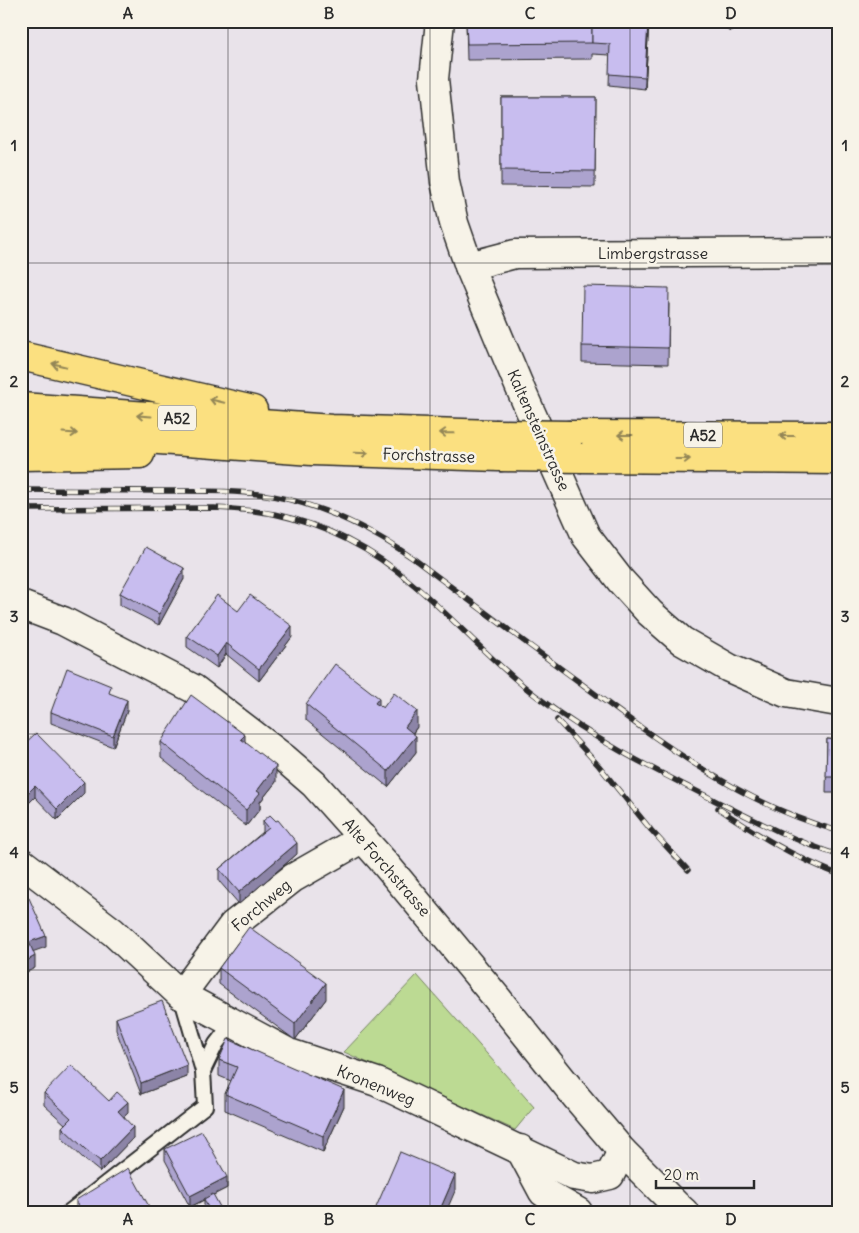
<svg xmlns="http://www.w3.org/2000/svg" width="859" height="1233" font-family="Delius,sans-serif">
<rect width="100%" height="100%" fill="#e9e3ea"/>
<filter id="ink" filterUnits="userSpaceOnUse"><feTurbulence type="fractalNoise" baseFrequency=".02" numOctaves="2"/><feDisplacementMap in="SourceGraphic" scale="10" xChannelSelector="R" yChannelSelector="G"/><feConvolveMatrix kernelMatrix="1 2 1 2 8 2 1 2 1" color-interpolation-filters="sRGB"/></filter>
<g filter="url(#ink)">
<!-- green -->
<path fill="#bcda93" stroke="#74825f" d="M 417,975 L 534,1107 L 515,1130 L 344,1052 Z"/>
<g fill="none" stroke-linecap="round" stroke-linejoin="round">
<defs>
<g id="lane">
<path d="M 203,1071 L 216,1044 L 232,1023"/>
<path d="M 69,1212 L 205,1106 L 203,1071 L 181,996"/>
</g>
<g id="street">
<path d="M 21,862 L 113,932 L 181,995 L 289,1053 L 377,1082 L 574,1176 L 593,1179 L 610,1175 L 622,1151"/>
<path d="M 181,995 L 233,925 L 293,878 L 363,838"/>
<path d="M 520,1149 L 543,1192 L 578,1212"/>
</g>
<g id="secondary">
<path d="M 440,21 L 434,79 L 445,182 L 454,223 L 469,266 L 520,388 L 586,536 L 620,580 L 650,613 L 682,641 L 729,668 L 786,693 L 838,702"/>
<path d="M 469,266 L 515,254 L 838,252"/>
<path d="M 21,605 L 63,621 L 194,689 L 284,758 L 314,784 L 382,860 L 496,997 L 577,1098 L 622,1151 L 675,1204 L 684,1212"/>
</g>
<g id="highway">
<path d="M 21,356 L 253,410"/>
<path d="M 21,407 L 332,429 L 495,434"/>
<path d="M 21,430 L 312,451 L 500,457"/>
<path d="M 570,435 L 838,436"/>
<path d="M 21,456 L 140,454"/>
<path d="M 582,458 L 838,460"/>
</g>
</defs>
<!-- lane casing -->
<use href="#lane" stroke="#2b2b2b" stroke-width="18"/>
<!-- street casing -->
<use href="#street" stroke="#2b2b2b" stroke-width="31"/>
<!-- secondary casing -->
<use href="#secondary" stroke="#2b2b2b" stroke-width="31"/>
<!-- highway casing -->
<use href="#highway" stroke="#2b2b2b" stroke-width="31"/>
<!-- lane -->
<use href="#lane" stroke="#f7f3e8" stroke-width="14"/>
<!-- street -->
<use href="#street" stroke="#f7f3e8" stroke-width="28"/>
<!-- secondary -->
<use href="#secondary" stroke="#f7f3e8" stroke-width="28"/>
<!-- highway -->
<use href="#highway" stroke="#fbe080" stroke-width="28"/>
<defs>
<g id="rail">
<path d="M 21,490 C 68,490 115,491 162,491 C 199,491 236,490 273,496 C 325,506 371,529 414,559 C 470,601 526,643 582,684 C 661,743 742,804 838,831"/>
<path d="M 21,509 L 214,508 C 234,509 254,510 274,514 C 326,525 374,550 414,585 C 458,622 496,667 543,701 C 596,741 655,770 714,800 C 754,820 795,841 838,855"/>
<path d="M 557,720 L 599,766 L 651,830 L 688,870"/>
<path d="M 718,808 C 756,834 795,858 838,874"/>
</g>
</defs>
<!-- rail casing -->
<use href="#rail" stroke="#2b2b2b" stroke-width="5.5"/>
<!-- rail -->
<use href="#rail" stroke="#f7f3e8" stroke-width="4" stroke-dasharray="11" stroke-linecap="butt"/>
<defs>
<g id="highway-bridge">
<path d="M 495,434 L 570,435"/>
<path d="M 500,457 L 582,458"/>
</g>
</defs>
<!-- highway-bridge casing -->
<use href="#highway-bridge" stroke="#2b2b2b" stroke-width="31" stroke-linecap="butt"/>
<!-- highway-bridge -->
<use href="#highway-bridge" stroke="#fbe080" stroke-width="28"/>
</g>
<!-- wall -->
<g fill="#aca3ce" stroke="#2b2b2b">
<path d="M 466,21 L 649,21 L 645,89 L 609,85 L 610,55 L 592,54 L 592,59 L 467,60 Z"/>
<path d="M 715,21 L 738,21 L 730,32 Z"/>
<path d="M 501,97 L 596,97 L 595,187 L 501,186 Z"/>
<path d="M 669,304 L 668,364 L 582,362 L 582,346 Z"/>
<path d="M 184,579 L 159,625 L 120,605 L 120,593 Z"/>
<path d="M 238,611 L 292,637 L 259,681 L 226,654 L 217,668 L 187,647 L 187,636 Z"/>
<path d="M 111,694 L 127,711 L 113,747 L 51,723 L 51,712 Z"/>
<path d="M 306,704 L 379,705 L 417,727 L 413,733 L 416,752 L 388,787 L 306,720 Z"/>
<path d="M 827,739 L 838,740 L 838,793 L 826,793 Z"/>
<path d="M 161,742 L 245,742 L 276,782 L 260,802 L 260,809 L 246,826 L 161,758 Z"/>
<path d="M 21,747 L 84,793 L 57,820 L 35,797 L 23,809 L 21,808 Z"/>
<path d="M 263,821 L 297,854 L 239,904 L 219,881 L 219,869 L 263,832 Z"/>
<path d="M 219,968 L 326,999 L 295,1040 L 219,984 Z"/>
<path d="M 116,1018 L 187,1077 L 141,1094 L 116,1030 Z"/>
<path d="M 219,1060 L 344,1106 L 323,1152 L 225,1110 L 225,1094 L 231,1081 L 219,1076 Z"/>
<path d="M 44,1093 L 109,1101 L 128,1113 L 124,1117 L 133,1138 L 100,1172 L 85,1160 L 62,1138 L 62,1127 L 65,1124 L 44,1105 Z"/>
<path d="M 165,1149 L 227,1188 L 213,1195 L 220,1212 L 207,1212 L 204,1205 L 204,1200 L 190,1207 L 165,1160 Z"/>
<path d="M 76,1200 L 152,1212 L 76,1212 Z"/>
</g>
<!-- shaded-wall -->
<g fill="#8c84a7" stroke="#2b2b2b">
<path d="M 648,21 L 649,21 L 645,89 L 645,77 Z"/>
<path d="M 730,21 L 738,21 L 730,32 Z"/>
<path d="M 184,568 L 184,579 L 159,625 L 159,614 Z"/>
<path d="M 292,626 L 292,637 L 259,681 L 259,669 Z"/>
<path d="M 226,643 L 226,654 L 217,668 L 217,656 Z"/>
<path d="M 379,698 L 379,714 L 375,703 Z"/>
<path d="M 127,700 L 127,711 L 113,747 L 113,736 Z"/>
<path d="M 417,711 L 417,727 L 405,743 L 405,727 Z"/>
<path d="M 245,735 L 245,751 L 241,739 Z"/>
<path d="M 416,736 L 416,752 L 388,787 L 388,771 Z"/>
<path d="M 276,766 L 276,782 L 260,802 L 260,809 L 246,826 L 246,810 L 257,791 Z"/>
<path d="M 84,782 L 84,793 L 57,820 L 57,809 Z"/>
<path d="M 35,786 L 35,797 L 23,809 L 23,798 Z"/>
<path d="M 297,843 L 297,854 L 239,904 L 239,892 Z"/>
<path d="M 46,936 L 46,947 L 29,953 L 29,942 Z"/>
<path d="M 35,956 L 35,968 L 21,975 L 21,964 Z"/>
<path d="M 326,983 L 326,999 L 295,1040 L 295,1024 Z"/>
<path d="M 187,1065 L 187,1077 L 141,1094 L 141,1083 Z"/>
<path d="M 344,1090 L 344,1106 L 323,1152 L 323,1136 Z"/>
<path d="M 128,1102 L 128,1113 L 118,1122 L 118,1111 Z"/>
<path d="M 133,1127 L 133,1138 L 100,1172 L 100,1161 Z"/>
<path d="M 455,1175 L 455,1191 L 446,1212 L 439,1212 Z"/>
<path d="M 227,1177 L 227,1188 L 190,1207 L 190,1196 Z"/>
<path d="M 220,1207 L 220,1212 L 212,1212 Z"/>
</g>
<!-- building -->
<g fill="#c8bdef" stroke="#2b2b2b">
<path d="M 466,21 L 592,21 L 592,43 L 467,44 Z"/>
<path d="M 592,21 L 648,21 L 645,77 L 609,74 L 610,44 L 592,43 Z"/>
<path d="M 501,97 L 596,97 L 595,171 L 501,170 Z"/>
<path d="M 583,286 L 669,288 L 668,348 L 582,346 Z"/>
<path d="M 146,547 L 184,568 L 159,614 L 120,593 Z"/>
<path d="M 217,595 L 238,611 L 250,595 L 292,626 L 259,669 L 226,643 L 217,656 L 187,636 Z"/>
<path d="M 335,664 L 379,698 L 375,703 L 383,708 L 394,693 L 417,711 L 405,727 L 416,736 L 388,771 L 306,704 Z"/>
<path d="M 67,668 L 111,686 L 109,693 L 127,700 L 113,736 L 51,712 Z"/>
<path d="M 191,695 L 245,735 L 241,739 L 276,766 L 257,791 L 260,793 L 246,810 L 161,742 Z"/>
<path d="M 36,733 L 84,782 L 57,809 L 35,786 L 23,798 L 21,796 L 21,747 Z"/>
<path d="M 827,739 L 838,740 L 838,777 L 826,777 Z"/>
<path d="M 270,815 L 276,821 L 278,820 L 297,843 L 239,892 L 219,869 L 269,828 L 263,821 Z"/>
<path d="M 29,898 L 46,936 L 29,942 L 35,956 L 21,964 L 21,901 Z"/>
<path d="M 249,927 L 326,983 L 295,1024 L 219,968 Z"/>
<path d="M 162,1001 L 187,1065 L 141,1083 L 116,1018 Z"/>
<path d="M 228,1039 L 344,1090 L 323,1136 L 225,1094 L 237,1067 L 219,1060 Z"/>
<path d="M 71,1065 L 109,1101 L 117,1092 L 128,1102 L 118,1111 L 133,1127 L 100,1161 L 85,1149 L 62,1127 L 71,1118 L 44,1093 Z"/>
<path d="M 202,1131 L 227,1177 L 190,1196 L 165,1149 Z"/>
<path d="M 400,1152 L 455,1175 L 439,1212 L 374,1212 Z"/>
<path d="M 128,1168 L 152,1212 L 82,1212 L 76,1200 Z"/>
<path d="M 213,1194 L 220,1207 L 210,1212 L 204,1199 Z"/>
</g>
<!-- one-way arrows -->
<defs><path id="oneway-shaft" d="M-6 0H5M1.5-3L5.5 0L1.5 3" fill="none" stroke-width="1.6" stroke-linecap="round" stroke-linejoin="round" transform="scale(1.25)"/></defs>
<g stroke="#938656">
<use href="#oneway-shaft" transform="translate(59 365) rotate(-167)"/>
<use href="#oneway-shaft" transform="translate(217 401) rotate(-167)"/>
<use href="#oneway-shaft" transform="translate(144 416) rotate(-176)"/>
<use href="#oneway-shaft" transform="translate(70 433) rotate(4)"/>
<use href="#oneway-shaft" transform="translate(447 433) rotate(-179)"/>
<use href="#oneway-shaft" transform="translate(625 435) rotate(-180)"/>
<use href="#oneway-shaft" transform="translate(787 436) rotate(-180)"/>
<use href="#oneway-shaft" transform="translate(361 453) rotate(2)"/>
<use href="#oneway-shaft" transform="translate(683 459)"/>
</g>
</g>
<!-- grid -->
<path fill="none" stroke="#2b2b2b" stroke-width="1" stroke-opacity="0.55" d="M 228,21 L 228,1212M 430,21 L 430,1212M 630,21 L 630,1212M 21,263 L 838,263M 21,499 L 838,499M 21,734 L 838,734M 21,970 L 838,970"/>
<g text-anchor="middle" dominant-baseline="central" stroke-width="5" stroke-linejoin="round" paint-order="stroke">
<!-- shield labels -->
<g fill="#f7f3e8" stroke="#686764" stroke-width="1">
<rect x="158" y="405.5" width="38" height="25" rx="4"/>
<rect x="684" y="422.5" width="38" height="25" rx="4"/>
</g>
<g font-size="15" font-weight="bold" fill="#2b2b2b">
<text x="177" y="418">A52</text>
<text x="703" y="435">A52</text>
</g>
<!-- street labels -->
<g font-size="16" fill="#2b2b2b" stroke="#f7f3e8">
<text x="653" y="253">Limbergstrasse</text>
<text transform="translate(539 430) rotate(66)">Kaltensteinstrasse</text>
<text transform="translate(429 455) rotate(2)">Forchstrasse</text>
<text transform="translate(387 867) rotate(49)">Alte Forchstrasse</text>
<text transform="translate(261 905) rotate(-40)">Forchweg</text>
<text transform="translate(376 1085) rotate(22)">Kronenweg</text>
</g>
</g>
<!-- margin -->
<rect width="859" height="1233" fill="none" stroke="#f7f3e8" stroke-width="55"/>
<!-- scale -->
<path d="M656 1180v8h98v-8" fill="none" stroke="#2b2b2b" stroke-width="2.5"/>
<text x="664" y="1180" font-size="15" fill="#2b2b2b" stroke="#f7f3e8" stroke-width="4" paint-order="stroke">20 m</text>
<rect x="28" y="28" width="804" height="1178" fill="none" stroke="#2b2b2b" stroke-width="2"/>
<g font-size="16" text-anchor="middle" font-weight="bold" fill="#2b2b2b">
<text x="128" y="19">A</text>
<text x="329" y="19">B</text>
<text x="530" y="19">C</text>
<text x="731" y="19">D</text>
<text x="14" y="151">1</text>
<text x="845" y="151">1</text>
<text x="14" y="387">2</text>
<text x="845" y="387">2</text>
<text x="14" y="622">3</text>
<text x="845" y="622">3</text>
<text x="14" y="858">4</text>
<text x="845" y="858">4</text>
<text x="14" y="1093">5</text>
<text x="845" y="1093">5</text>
<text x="128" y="1225">A</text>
<text x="329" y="1225">B</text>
<text x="530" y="1225">C</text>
<text x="731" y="1225">D</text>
</g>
</svg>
